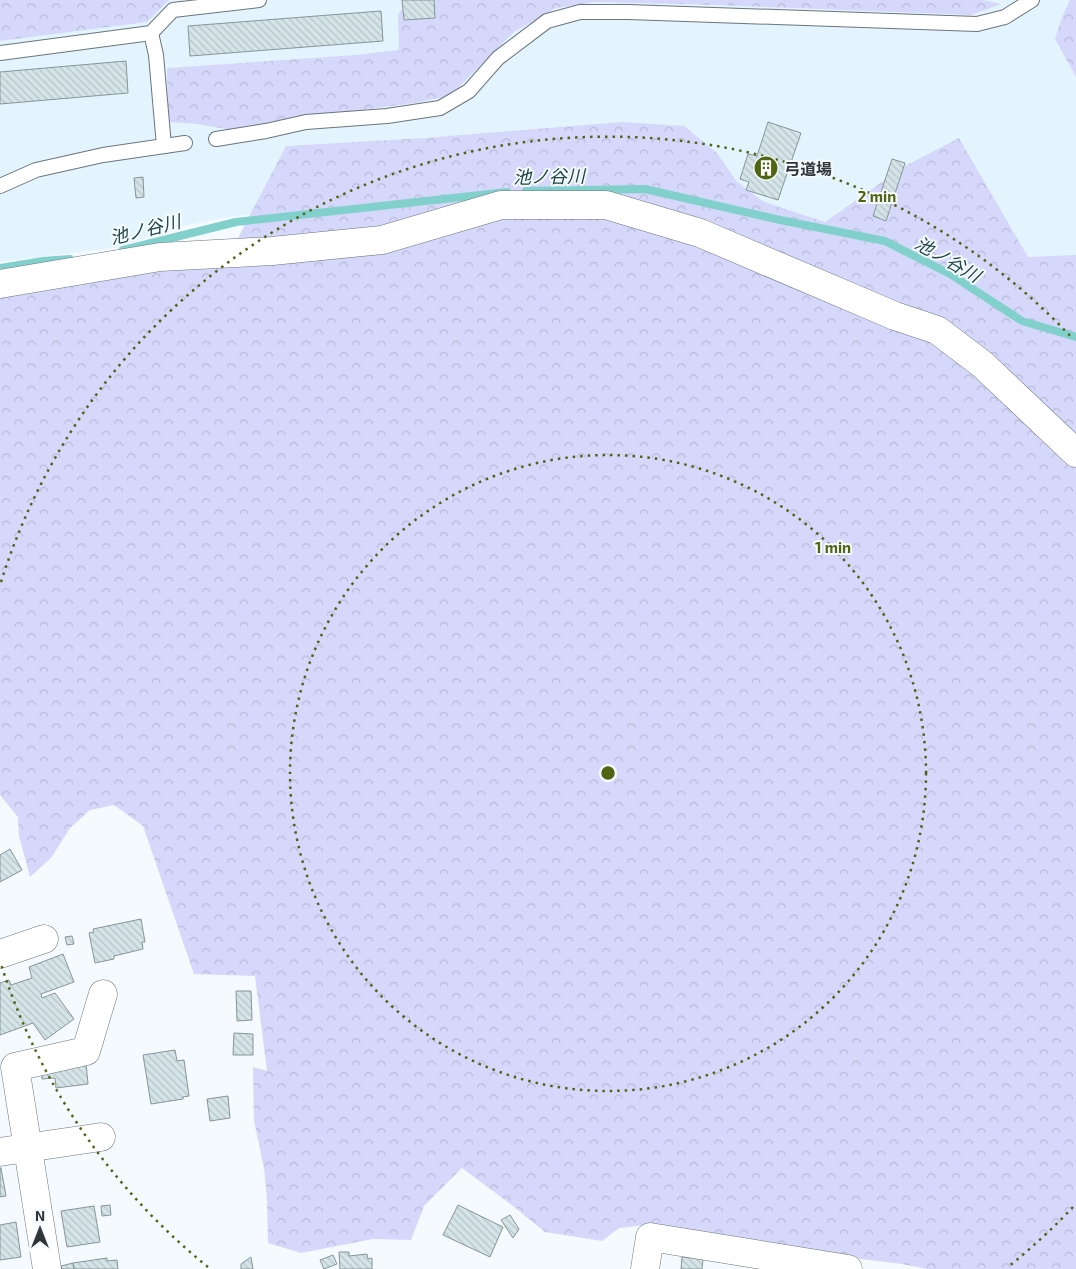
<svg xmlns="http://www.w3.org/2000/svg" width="1076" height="1269" font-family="'Exo 2','Noto Sans JP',sans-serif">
<defs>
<pattern id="forest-crowns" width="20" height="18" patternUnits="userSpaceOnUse" patternTransform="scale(1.25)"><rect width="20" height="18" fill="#d5d8fa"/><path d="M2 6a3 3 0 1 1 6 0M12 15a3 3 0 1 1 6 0" fill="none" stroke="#b7bad7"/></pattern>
<pattern id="building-back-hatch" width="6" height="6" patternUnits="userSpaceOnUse" patternTransform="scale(1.25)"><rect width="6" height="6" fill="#d5e4e8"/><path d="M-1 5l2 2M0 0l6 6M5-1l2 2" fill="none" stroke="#b7c4c8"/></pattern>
</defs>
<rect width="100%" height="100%" fill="#f5fafe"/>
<!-- built -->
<path fill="#e4f4fe" d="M 0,0 L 1076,0 L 1076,413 L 276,211 L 217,219 L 169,229 L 120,247 L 0,262 Z"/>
<!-- forest -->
<g fill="url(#forest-crowns)">
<path d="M 0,0 L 169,0 L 147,22 L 0,41 Z"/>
<path d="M 411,0 L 982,0 L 1001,4 L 971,15 L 716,5 L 595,2 L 556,8 L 514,32 L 451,95 L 421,102 L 278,121 L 239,131 L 197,124 L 168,122 L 167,68 L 356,55 L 399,50 L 398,14 Z"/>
<path d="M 1070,0 L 1076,0 L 1076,77 L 1055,39 L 1062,17 Z"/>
<path d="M 622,122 L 684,126 L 717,153 L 737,182 L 764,202 L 825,222 L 905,166 L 959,138 L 1028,257 L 1076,255 L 1076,1269 L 927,1269 L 902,1264 L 812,1253 L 655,1224 L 619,1228 L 602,1241 L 545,1232 L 513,1206 L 462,1168 L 424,1206 L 411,1240 L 373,1239 L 301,1253 L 268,1243 L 267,1199 L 264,1168 L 254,1121 L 253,1067 L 267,1071 L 255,976 L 194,974 L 143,826 L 114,805 L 90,810 L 70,828 L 51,858 L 30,877 L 19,836 L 18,817 L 0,795 L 0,288 L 236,242 L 286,146 L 425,138 Z"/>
</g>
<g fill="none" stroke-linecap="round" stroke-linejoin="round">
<!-- stream -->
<g stroke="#82d0cc" stroke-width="8">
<path d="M 526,191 L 645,189 L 780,220 L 885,241 L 950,274 L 1022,321 L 1076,337"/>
<path d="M 123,250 L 236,222 L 507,192"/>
<path d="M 0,268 L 43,261 L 70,259"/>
</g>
</g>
<!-- building -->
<g fill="url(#building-back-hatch)" stroke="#879599">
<path d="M 402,0 L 434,0 L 435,18 L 404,20 Z"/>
<path d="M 381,11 L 383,41 L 190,56 L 188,26 Z"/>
<path d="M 126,61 L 128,93 L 0,104 L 0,72 Z"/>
<path d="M 768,122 L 801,133 L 778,200 L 746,190 L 749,182 L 740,179 L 748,154 L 757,156 Z"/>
<path d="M 892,159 L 905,163 L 886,221 L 873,216 Z"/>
<path d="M 143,177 L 144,197 L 136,198 L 134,178 Z"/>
<path d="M 10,849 L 22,870 L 0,882 L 0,855 Z"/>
<path d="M 141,919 L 145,942 L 142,942 L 143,949 L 114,956 L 114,959 L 95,963 L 89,933 L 94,932 L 93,929 Z"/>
<path d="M 72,936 L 74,944 L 67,945 L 65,937 Z"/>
<path d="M 63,954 L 74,982 L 41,994 L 42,998 L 55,993 L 74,1019 L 45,1040 L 33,1023 L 0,1035 L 0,983 L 9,980 L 11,985 L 32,978 L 29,967 Z"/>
<path d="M 236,991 L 251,991 L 252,1020 L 237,1021 Z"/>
<path d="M 234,1033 L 253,1034 L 253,1055 L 233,1055 Z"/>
<path d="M 175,1050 L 177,1061 L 184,1060 L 189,1096 L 183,1097 L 183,1099 L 151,1104 L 143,1055 Z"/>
<path d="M 86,1063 L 88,1084 L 56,1088 L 55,1078 L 42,1079 L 41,1069 Z"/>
<path d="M 228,1096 L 230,1118 L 210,1121 L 207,1099 Z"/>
<path d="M 0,1168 L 1,1168 L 6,1196 L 0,1197 Z"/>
<path d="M 110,1205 L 111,1215 L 102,1216 L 101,1206 Z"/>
<path d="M 458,1205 L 503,1227 L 490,1257 L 443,1235 Z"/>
<path d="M 94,1206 L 100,1242 L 67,1247 L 61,1211 Z"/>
<path d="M 510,1215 L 519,1229 L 513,1238 L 501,1220 Z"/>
<path d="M 16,1222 L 21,1257 L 0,1260 L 0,1225 Z"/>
<path d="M 339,1252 L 349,1252 L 349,1256 L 367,1254 L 368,1259 L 372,1258 L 372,1269 L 340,1269 Z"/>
<path d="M 333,1255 L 337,1264 L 324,1269 L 320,1260 Z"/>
<path d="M 251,1257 L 253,1269 L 241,1269 L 241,1264 Z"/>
<path d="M 682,1257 L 703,1259 L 702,1269 L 681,1269 Z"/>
<path d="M 107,1258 L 107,1261 L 117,1260 L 118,1269 L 74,1269 L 73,1263 Z"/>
<path d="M 73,1263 L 74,1269 L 62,1269 L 61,1266 Z"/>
</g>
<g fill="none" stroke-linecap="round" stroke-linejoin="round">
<defs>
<g id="service">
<path d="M 151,33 L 156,55 L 164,146"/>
<path d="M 0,53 L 151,33 L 173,10 L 259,0"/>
<path d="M 216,139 L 266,131 L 306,122 L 387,116 L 440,108 L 469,91 L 498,58 L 547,21 L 580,12 L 628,12 L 977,24 L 1005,17 L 1032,0"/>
<path d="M 0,186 L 36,170 L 103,155 L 185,143"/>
</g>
<g id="minor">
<path d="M 0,284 L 160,257 L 272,251 L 382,240 L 501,205 L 606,205 L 700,233 L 895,316 L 937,330 L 982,364 L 1076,453"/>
<path d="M 0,954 L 44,939"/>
<path d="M 0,1152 L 101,1137"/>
<path d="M 47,1269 L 15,1067 L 86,1051 L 103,994"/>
<path d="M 645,1269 L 650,1237 L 848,1269"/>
</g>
</defs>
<!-- service casing -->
<use href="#service" stroke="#6a757d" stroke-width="16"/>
<!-- minor casing -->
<use href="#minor" stroke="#6a757d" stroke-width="29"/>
<!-- service -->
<use href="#service" stroke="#fff" stroke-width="14"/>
<!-- minor -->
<use href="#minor" stroke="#fff" stroke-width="28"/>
</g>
<!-- distance rings -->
<g fill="none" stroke="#4f6513" stroke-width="2.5" stroke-dasharray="2.5 5">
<circle cx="608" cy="773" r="318"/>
<path d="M1073 1207A636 636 0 0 1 1008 1267M208 1267A636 636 0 0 1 1 964M1 582A636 636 0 0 1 1073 339"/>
</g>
<!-- icons -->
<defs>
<symbol id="building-disc" viewBox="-11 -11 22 22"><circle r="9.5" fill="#4f6513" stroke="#f5fafe"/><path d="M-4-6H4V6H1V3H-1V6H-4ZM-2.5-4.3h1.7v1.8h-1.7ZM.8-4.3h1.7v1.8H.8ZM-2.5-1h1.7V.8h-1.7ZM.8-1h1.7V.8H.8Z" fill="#fff"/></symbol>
</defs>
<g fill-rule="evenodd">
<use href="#building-disc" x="752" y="154" width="28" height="28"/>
</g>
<g text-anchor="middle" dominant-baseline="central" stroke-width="4" stroke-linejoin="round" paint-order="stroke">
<!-- poi labels -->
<g font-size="16" font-weight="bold" fill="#303538" stroke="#f5fafe" text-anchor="start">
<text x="784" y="168">弓道場</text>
</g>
<!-- water labels -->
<g font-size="18" font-style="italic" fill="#204644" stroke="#f5fafe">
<text transform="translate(549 176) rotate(-1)">池ノ谷川</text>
<text transform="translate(145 229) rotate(-14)">池ノ谷川</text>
<text transform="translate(948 259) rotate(30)">池ノ谷川</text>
</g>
</g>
<circle cx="608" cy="773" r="8" fill="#4f6513" stroke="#f5fafe" stroke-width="2.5"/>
<g font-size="15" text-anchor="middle" font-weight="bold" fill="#4f6513" stroke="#f5fafe" stroke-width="4" stroke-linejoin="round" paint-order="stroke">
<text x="877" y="202">2 min</text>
<text x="833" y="553">1 min</text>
</g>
<!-- north arrow -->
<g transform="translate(40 1229)" stroke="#f5fafe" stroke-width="4" paint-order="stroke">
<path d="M0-4L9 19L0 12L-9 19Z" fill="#303538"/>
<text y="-8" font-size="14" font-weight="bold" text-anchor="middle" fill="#303538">N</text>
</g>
</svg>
